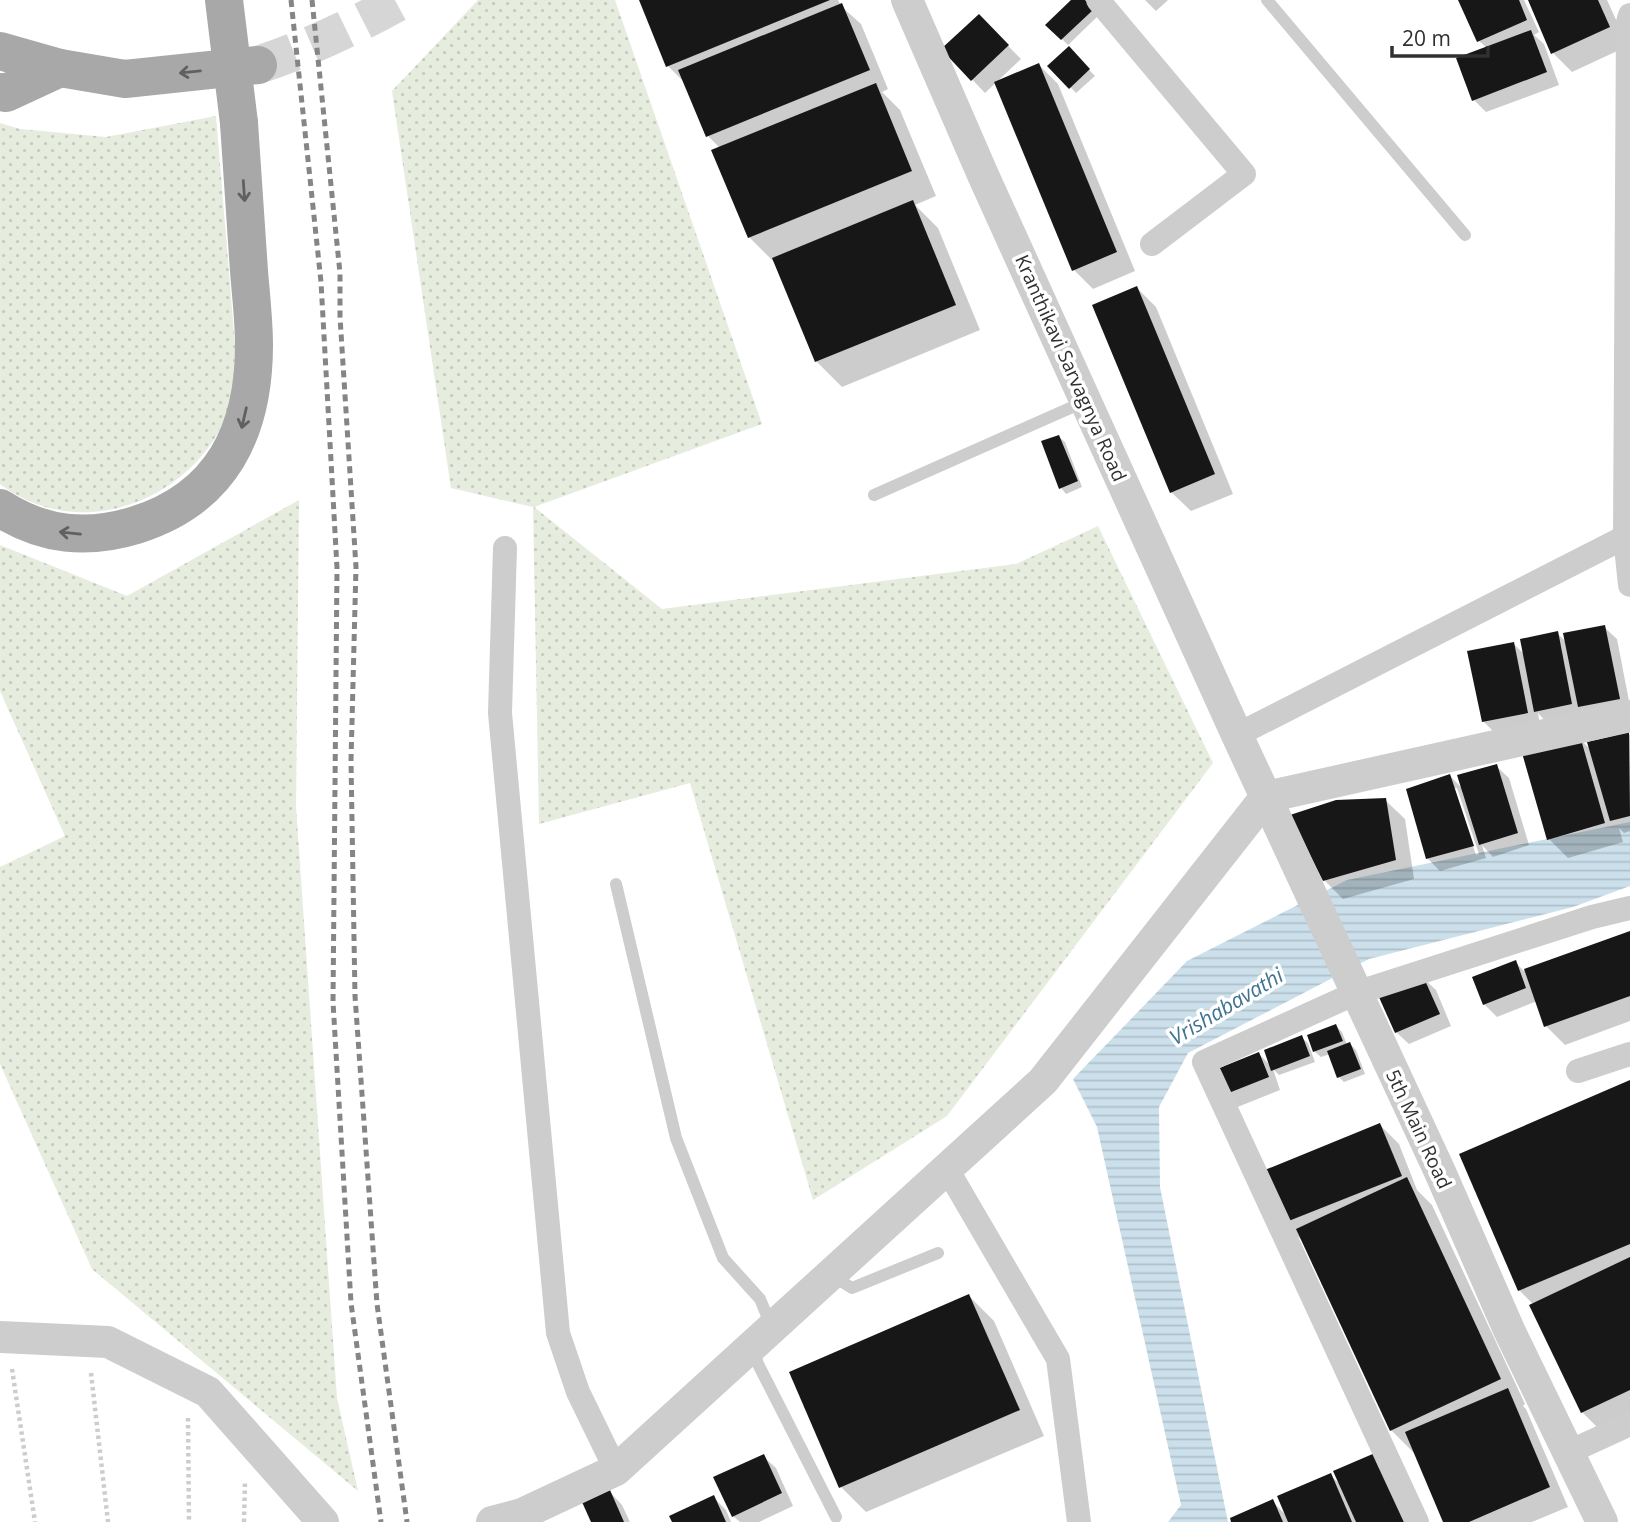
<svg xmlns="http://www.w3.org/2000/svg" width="1630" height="1522" font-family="'Open Sans',sans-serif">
<defs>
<pattern id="grass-dots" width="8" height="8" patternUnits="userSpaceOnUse" patternTransform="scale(1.75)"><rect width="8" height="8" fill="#e6ecde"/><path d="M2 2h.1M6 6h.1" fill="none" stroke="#c6cbbf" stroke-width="1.8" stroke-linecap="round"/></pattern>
<pattern id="water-rules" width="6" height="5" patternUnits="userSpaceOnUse" patternTransform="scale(1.75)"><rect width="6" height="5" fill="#cbe0eb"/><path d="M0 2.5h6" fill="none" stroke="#afc0ca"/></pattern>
</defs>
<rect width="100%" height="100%" fill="#fff"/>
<!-- grass -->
<g fill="url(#grass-dots)">
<path d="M 478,0 L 615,0 L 762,424 L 534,507 L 662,609 L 1016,564 L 1098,526 L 1213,763 L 947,1116 L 813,1200 L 690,783 L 539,824 L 533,507 L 451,488 L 392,91 Z"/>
<path d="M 216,116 L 235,345 C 235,372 235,399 223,424 C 182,505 76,542 0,484 L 0,123 L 20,129 L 106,137 Z"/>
<path d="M 299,500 L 296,807 L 337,1398 L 358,1491 L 92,1269 L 0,1064 L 0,867 L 65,836 L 0,691 L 0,545 L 127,596 Z"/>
</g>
<!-- water -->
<path fill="url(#water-rules)" d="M 1630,822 L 1630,886 L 1573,907 L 1369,959 L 1188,1053 L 1159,1107 L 1160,1187 L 1228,1522 L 1168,1522 L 1181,1505 L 1097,1127 L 1073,1079 L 1187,961 L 1347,880 Z"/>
<!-- shadow -->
<g fill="#0003" fill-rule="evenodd">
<path d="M 641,0 L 838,0 L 841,6 L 861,24 L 888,89 L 882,92 L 900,110 L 936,196 L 915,205 L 938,228 L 980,330 L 842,387 L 816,361 L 774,262 L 749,237 L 720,148 L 708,136 L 686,84 L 668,66 Z"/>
<path d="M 1074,0 L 1083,0 L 1098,16 L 1068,45 L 1048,25 Z"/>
<path d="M 1145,0 L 1168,0 L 1156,11 Z"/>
<path d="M 1460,0 L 1524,0 L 1539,32 L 1534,35 L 1544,44 L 1559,85 L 1486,112 L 1474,100 L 1487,48 L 1479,41 Z"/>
<path d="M 1529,0 L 1607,0 L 1628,46 L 1572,72 L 1553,53 Z"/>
<path d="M 979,16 L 1021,59 L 985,93 L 943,49 Z"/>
<path d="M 1069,49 L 1095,76 L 1076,93 L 1050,66 Z"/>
<path d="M 1039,65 L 1058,84 L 1135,271 L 1093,289 L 1074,270 Z"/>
<path d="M 1137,288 L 1156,307 L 1233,494 L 1191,511 L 1171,492 Z"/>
<path d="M 1059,437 L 1065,442 L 1082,487 L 1066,494 L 1061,488 Z"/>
<path d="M 1604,627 L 1617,639 L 1630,706 L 1592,719 L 1582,709 L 1584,717 L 1548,724 L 1538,713 L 1540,726 L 1496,734 L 1483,721 L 1514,644 L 1525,655 L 1557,633 L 1567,643 Z"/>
<path d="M 1628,734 L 1630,735 L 1630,831 L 1624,833 L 1619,828 L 1623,842 L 1568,858 L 1549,839 L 1579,738 L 1591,750 Z"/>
<path d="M 1496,766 L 1509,778 L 1529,845 L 1493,857 L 1482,845 L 1486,858 L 1440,871 L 1427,858 L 1450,776 L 1463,789 ZM 1453,788 L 1457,788 L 1479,854 L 1476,855 Z"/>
<path d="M 1385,800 L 1405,819 L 1414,879 L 1343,899 L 1324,880 Z"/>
<path d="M 1630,933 L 1630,1021 L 1565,1045 L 1546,1026 L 1537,1001 L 1497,1017 L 1484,1004 L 1515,962 L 1524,971 Z"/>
<path d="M 1423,978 L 1436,990 L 1451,1026 L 1409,1044 L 1396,1032 Z"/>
<path d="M 1336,1026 L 1342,1032 L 1347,1045 L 1350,1044 L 1356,1050 L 1365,1074 L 1344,1082 L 1339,1077 L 1330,1054 L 1321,1057 L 1315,1052 L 1309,1036 Z"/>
<path d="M 1302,1038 L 1308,1043 L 1315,1062 L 1279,1075 L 1273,1069 L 1280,1090 L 1235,1108 L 1214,1072 L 1259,1054 L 1272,1067 Z"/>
<path d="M 1630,1082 L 1630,1427 L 1607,1437 L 1582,1412 L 1534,1305 L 1519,1290 L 1461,1155 Z"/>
<path d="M 1380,1125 L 1399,1144 L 1417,1190 L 1432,1205 L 1525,1404 L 1523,1406 L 1526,1409 L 1568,1507 L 1532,1522 L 1445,1522 L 1417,1456 L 1391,1430 L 1304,1242 L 1283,1223 Z"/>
<path d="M 969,1296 L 994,1321 L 1044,1436 L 866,1512 L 841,1487 Z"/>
<path d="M 763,1456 L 776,1468 L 793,1506 L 759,1522 L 740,1522 L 733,1516 Z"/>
<path d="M 1330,1475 L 1342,1486 L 1419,1522 L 1233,1522 L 1273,1502 L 1287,1516 Z"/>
<path d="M 610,1492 L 622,1505 L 630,1522 L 593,1522 Z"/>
<path d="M 713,1497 L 726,1510 L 731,1522 L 674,1522 Z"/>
</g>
<!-- building -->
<g fill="#171717">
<path d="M 639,0 L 830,0 L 666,67 Z"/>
<path d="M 1071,0 L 1085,0 L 1094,9 L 1061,40 L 1045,25 Z"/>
<path d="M 1458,0 L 1519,0 L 1527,20 L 1477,42 Z"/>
<path d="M 1528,0 L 1598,0 L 1610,27 L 1551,54 Z"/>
<path d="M 842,3 L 870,70 L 706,137 L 678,70 Z"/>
<path d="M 979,14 L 1009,45 L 971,81 L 941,49 Z"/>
<path d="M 1531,30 L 1547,72 L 1472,101 L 1456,58 Z"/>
<path d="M 1069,46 L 1090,69 L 1069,89 L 1047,66 Z"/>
<path d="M 1039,63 L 1117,252 L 1072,271 L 994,82 Z"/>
<path d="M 876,83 L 912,171 L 748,238 L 711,150 Z"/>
<path d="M 913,200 L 956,305 L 815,362 L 772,258 Z"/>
<path d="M 1137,286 L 1215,474 L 1170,493 L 1092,305 Z"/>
<path d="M 1059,435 L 1078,481 L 1059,489 L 1041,441 Z"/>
<path d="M 1605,625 L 1620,699 L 1578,707 L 1563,633 Z"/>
<path d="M 1558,631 L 1572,704 L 1534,712 L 1520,639 Z"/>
<path d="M 1514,642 L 1528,713 L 1482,722 L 1467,651 Z"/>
<path d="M 1629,732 L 1630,816 L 1610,821 L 1587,742 Z"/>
<path d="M 1580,736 L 1605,823 L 1547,840 L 1522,753 Z"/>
<path d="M 1497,764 L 1518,833 L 1479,845 L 1457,775 Z"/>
<path d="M 1450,774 L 1474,846 L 1426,859 L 1406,789 Z"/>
<path d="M 1386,798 L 1396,860 L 1323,881 L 1290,815 L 1336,800 Z"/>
<path d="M 1630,931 L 1630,996 L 1544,1027 L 1524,969 Z"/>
<path d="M 1516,960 L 1526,988 L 1483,1005 L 1472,977 Z"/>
<path d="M 1423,976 L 1440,1014 L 1395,1033 L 1378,995 Z"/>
<path d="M 1336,1024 L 1343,1041 L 1313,1052 L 1307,1035 Z"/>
<path d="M 1302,1035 L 1310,1056 L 1271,1071 L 1264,1050 Z"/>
<path d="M 1350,1042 L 1361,1069 L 1337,1078 L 1327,1051 Z"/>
<path d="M 1259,1052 L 1269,1077 L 1221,1096 L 1212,1071 Z"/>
<path d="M 1630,1080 L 1630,1244 L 1518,1291 L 1459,1154 Z"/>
<path d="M 1380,1123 L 1402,1176 L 1281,1224 L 1260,1172 Z"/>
<path d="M 1407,1177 L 1501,1379 L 1390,1431 L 1296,1229 Z"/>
<path d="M 1630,1257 L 1630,1390 L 1581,1413 L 1529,1305 Z"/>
<path d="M 969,1294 L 1020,1410 L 839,1488 L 789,1372 Z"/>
<path d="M 1508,1388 L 1550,1487 L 1469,1522 L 1443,1522 L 1405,1432 Z"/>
<path d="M 1382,1450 L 1413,1522 L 1356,1522 L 1333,1471 Z"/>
<path d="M 764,1454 L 782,1493 L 732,1517 L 713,1477 Z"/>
<path d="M 1331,1473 L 1352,1522 L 1288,1522 L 1277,1496 Z"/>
<path d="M 610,1490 L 624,1522 L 591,1522 L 582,1502 Z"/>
<path d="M 714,1495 L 726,1522 L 672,1522 L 669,1516 Z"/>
<path d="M 1273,1499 L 1283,1522 L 1231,1522 L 1230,1518 Z"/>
</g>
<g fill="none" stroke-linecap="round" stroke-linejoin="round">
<!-- primary-tunnel -->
<path stroke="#d6d6d6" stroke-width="38" stroke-dasharray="38 19" stroke-linecap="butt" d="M 258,65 C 309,48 355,26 402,0"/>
<!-- path -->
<g stroke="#cdcdcd" stroke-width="4.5" stroke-dasharray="3.5 3.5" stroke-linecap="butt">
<path d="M 12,1369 L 35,1522"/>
<path d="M 91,1373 L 108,1522"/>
<path d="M 188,1418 L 189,1522"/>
<path d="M 244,1522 L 245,1481"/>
</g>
<!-- service -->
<g stroke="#cdcdcd" stroke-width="12">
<path d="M 1267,0 L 1465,235"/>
<path d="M 874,495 L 1086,401"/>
<path d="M 616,884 L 676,1138 L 723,1258 L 760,1299 L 772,1328"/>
<path d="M 831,1275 L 852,1288 L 938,1253"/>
<path d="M 753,1346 L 758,1364 L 836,1517"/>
</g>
<!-- minor -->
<g stroke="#cdcdcd" stroke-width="24">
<path d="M 1098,0 L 1244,174 L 1152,244"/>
<path d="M 1630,15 L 1628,22 L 1625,537 L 1630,585"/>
<path d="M 505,548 L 500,713 L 558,1333 L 578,1392 L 616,1470"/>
<path d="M 1237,735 L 1625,537"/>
<path d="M 1578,1071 L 1630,1054"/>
<path d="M 947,1169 L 1058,1359 L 1079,1522"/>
<path d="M 1569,1452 L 1630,1424"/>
<path d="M 1417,1522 L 1204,1062 L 1356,993 L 1592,917 L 1630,908"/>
</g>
<!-- tertiary -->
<g stroke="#cdcdcd" stroke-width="32">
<path d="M 907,0 L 983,175 L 1237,735 L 1440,1172 L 1509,1330 L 1602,1522"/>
<path d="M 0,1337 L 108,1342 L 208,1392 L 323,1522"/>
<path d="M 492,1522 L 522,1514 L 616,1470 L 1043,1081 L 1266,797 L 1630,716"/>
</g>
<!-- primary -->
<g stroke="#a8a8a8" stroke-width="38">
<path d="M 0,51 L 60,68 L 125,79 L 258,65"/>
<path d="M 0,92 L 6,93 L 60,68"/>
<path d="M 0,508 C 44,536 87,540 136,525 C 222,498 254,431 254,345 C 254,321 251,296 249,271 C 246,222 242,173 239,123"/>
</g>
<!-- rail -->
<g stroke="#858585" stroke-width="5" stroke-dasharray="7 5" stroke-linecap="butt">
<path d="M 291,0 L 321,282 L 337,568 L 333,1002 L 351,1303 L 381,1522"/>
<path d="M 312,0 L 340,273 L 340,317 L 356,567 L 351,761 L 355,996 L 377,1304 L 407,1522"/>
</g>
<!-- primary-bridge -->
<path stroke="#a8a8a8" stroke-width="38" d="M 224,0 L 239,123"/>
</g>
<!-- one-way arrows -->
<defs><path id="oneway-shaft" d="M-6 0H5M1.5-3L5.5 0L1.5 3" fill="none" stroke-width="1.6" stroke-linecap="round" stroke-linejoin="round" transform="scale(1.75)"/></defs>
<g stroke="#606060">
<use href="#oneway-shaft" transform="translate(190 72) rotate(174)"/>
<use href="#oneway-shaft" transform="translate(244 191) rotate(86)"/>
<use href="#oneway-shaft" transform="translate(244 418) rotate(103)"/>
<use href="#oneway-shaft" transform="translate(70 533) rotate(-174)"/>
</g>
<g text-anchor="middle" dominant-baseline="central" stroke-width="7" stroke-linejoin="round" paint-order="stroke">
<!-- street labels -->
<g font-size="19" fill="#303030" stroke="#fff">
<text transform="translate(1071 368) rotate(66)">Kranthikavi Sarvagnya Road</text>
<text transform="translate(1419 1129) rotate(65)">5th Main Road</text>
</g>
<!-- water labels -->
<g font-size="21" font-style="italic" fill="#3f7390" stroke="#fff">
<text transform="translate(1226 1006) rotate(-31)">Vrishabavathi</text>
</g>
</g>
<!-- scale -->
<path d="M1392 46v10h96v-10" fill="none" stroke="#303030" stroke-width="3.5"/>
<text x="1402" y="46" font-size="21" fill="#303030" stroke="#ffffff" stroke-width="5" paint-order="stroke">20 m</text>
</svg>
